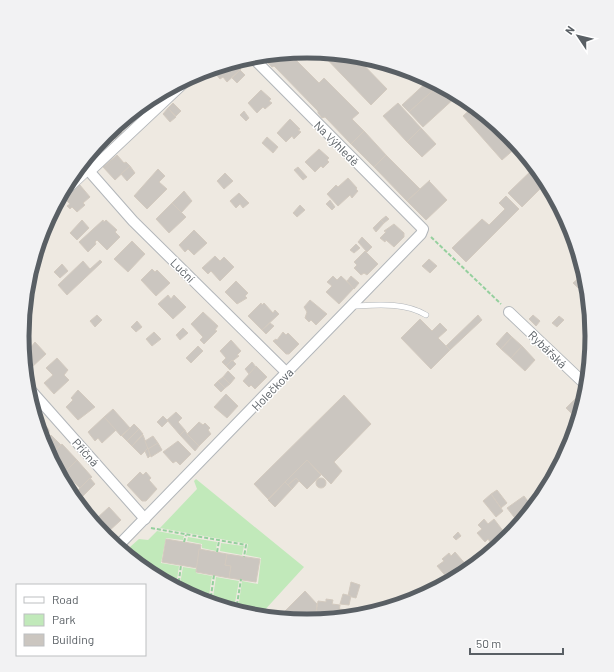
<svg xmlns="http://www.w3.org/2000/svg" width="614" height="672" font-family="Barlow,sans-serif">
<rect width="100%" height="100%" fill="#eee9e1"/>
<!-- green -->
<g fill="#c1e9ba">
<path d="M 196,479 L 304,567 L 262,613 L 238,609 L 242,581 L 258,584 L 261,558 L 246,555 L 248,544 L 160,528 L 197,489 L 194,481 Z"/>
<path d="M 157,531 L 184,536 L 183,540 L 166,538 L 161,563 L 179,566 L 176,587 L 148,573 L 127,555 L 132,550 L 130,547 L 139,539 L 148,540 Z"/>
<path d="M 188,537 L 217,542 L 216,551 L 202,548 L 202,544 L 187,541 Z"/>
<path d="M 221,543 L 244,546 L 242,555 L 220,551 Z"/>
<path d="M 183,567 L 196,569 L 196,573 L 212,576 L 208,602 L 179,589 Z"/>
<path d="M 216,577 L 239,581 L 234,608 L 212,604 Z"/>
</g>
<!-- building -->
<g fill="#cbc6c0" stroke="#d3cabf">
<path d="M 299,52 L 302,55 L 296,60 L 319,83 L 324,78 L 359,113 L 352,119 L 364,131 L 351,144 L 325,117 L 322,118 L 318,113 L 318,111 L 274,66 L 272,67 L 267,62 L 269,58 L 266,55 Z"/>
<path d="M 320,52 L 355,56 L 387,89 L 371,105 Z"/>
<path d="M 234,62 L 241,69 L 227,82 L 223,77 L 220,79 L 216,74 L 218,72 L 214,68 Z"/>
<path d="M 240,70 L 245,75 L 237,83 L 232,78 Z"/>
<path d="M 429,80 L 439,85 L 409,112 L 402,105 Z"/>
<path d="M 439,85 L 458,95 L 423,127 L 409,112 Z"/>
<path d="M 261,90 L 271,99 L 269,101 L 272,103 L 265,109 L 263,107 L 257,113 L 248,103 Z"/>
<path d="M 173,103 L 181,111 L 176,116 L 168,108 Z"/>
<path d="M 398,103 L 421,128 L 407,142 L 383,116 Z"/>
<path d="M 474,106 L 509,135 L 518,146 L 502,160 L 463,116 Z"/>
<path d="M 168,108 L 176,117 L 170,122 L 163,114 Z"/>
<path d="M 244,111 L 249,118 L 246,121 L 240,115 Z"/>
<path d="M 290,119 L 300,129 L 298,130 L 301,132 L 294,139 L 292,136 L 286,142 L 277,133 Z"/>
<path d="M 118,128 L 123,134 L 116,140 L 111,135 Z"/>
<path d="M 421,128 L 436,144 L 422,157 L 407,142 Z"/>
<path d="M 364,131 L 386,155 L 374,167 L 351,144 Z"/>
<path d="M 103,137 L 105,139 L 102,142 L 103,143 L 92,153 Z"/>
<path d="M 267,137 L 278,147 L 273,153 L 262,143 Z"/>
<path d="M 319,149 L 329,158 L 327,160 L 329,162 L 323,168 L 321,166 L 315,172 L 305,162 Z"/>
<path d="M 117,155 L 124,163 L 126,162 L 130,166 L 115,180 L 103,167 Z"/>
<path d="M 386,155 L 420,189 L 407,201 L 374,167 Z"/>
<path d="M 130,166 L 135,173 L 127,181 L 121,174 Z"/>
<path d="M 298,167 L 307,177 L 303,180 L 294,170 Z"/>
<path d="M 535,167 L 547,182 L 522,207 L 508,193 Z"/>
<path d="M 158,169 L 165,176 L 159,182 L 167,189 L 147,209 L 134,196 Z"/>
<path d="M 225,173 L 233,181 L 224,189 L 217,181 Z"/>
<path d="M 348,178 L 357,188 L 356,189 L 358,191 L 352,198 L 350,195 L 338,206 L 327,194 L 336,185 L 338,187 Z"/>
<path d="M 430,180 L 429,181 L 447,200 L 426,220 L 407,201 Z"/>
<path d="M 79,184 L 90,197 L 83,203 L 85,205 L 77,212 L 72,207 L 70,209 L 67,206 L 70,204 L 64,198 Z"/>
<path d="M 184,191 L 192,201 L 181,213 L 172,203 Z"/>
<path d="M 239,193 L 249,203 L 243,208 L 240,204 L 236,208 L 230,201 Z"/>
<path d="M 506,196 L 519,209 L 466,262 L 452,248 L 482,219 L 489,225 L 505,209 L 499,203 Z"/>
<path d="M 330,200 L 335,207 L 332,210 L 326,204 Z"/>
<path d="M 172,203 L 186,217 L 169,233 L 156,219 Z"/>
<path d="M 300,205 L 305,210 L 297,217 L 293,213 Z"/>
<path d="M 386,216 L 389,219 L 384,223 L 381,220 Z"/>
<path d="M 82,220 L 89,228 L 77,240 L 70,233 Z"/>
<path d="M 103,220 L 104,222 L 106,220 L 117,230 L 115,232 L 120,237 L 107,250 L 97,240 L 95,242 L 96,244 L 88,252 L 79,242 Z"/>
<path d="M 381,220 L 384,223 L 376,232 L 373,228 Z"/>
<path d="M 394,224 L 404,233 L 404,237 L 394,247 L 386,240 L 385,242 L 380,238 L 386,232 L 384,231 Z"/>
<path d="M 194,230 L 207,243 L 194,255 L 188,249 L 185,252 L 179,245 Z"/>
<path d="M 362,237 L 372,247 L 367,252 L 358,242 Z"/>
<path d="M 132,241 L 145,254 L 128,272 L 114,259 Z"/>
<path d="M 356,244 L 360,248 L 354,253 L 350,250 Z"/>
<path d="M 365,251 L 378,264 L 367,275 L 364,273 L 361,275 L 354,268 L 357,265 L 354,262 Z"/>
<path d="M 215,256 L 220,261 L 224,257 L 234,267 L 220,281 L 211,271 L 208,274 L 202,268 Z"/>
<path d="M 429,259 L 437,266 L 430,273 L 422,266 Z"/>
<path d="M 100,260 L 102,262 L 67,295 L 58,285 L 83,261 L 90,269 Z"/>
<path d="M 62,264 L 68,271 L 60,278 L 54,272 Z"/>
<path d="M 152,269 L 155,272 L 157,270 L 170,283 L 156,296 L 141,280 Z"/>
<path d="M 333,276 L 337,280 L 341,276 L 354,288 L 339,304 L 326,292 L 332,286 L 327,282 Z"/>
<path d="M 351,276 L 359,283 L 354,289 L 347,281 Z"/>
<path d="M 580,277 L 583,281 L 578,288 L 573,283 Z"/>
<path d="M 236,281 L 248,293 L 245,296 L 247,298 L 237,304 L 225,292 Z"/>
<path d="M 168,295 L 171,299 L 174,295 L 186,307 L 173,319 L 158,304 Z"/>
<path d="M 310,300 L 327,314 L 316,325 L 311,320 L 309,322 L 305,318 L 307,312 L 304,307 Z"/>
<path d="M 261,303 L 262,305 L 264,303 L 273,313 L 275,310 L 279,314 L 262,330 L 248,316 Z"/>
<path d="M 203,312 L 218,326 L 215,330 L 217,331 L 204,344 L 200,340 L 203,337 L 191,324 Z"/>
<path d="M 97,315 L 102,320 L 95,327 L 90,321 Z"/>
<path d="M 478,315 L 482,320 L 450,350 L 446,346 Z"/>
<path d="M 533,315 L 540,321 L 536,326 L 529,319 Z"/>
<path d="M 559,316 L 564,320 L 557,327 L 552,323 Z"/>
<path d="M 420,319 L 432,331 L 440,323 L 447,330 L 438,338 L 450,350 L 431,369 L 401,338 Z"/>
<path d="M 137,321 L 142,327 L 136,332 L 131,327 Z"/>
<path d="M 270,323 L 274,326 L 266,334 L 262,330 Z"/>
<path d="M 183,328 L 188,333 L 180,340 L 176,335 Z"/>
<path d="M 154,332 L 161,339 L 152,346 L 146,339 Z"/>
<path d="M 283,332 L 286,335 L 288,333 L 299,344 L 289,354 L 286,354 L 273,341 L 276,339 L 277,340 Z"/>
<path d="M 507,332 L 512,337 L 501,349 L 496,344 Z"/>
<path d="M 512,337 L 522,346 L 511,358 L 501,349 Z"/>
<path d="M 231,340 L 241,351 L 237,355 L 239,356 L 226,366 L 222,362 L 226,358 L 220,351 Z"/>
<path d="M 35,342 L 46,354 L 31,368 L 25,362 L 23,349 L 28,344 L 31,347 Z"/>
<path d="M 198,346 L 203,351 L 191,363 L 186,358 Z"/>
<path d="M 522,346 L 535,360 L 525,371 L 511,358 Z"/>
<path d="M 57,358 L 68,370 L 64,375 L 69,380 L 54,394 L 44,383 L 53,375 L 46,368 Z"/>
<path d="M 232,360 L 236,364 L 230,370 L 226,366 Z"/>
<path d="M 252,362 L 256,367 L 249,374 L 245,369 Z"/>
<path d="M 256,366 L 267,377 L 255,389 L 251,385 L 249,387 L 243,381 Z"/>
<path d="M 228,371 L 235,378 L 230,384 L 223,377 Z"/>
<path d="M 223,377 L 230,384 L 225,388 L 218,381 Z"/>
<path d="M 218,381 L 225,388 L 221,392 L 214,385 Z"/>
<path d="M 78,390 L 95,407 L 78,420 L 66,407 L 73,400 L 71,398 Z"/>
<path d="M 226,394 L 238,406 L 227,418 L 214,407 Z"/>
<path d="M 344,395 L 371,424 L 334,462 L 342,471 L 331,484 L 307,460 L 268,499 L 254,484 Z"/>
<path d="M 577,397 L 582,401 L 571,413 L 566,408 Z"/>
<path d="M 582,401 L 583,403 L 578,419 L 571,413 Z"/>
<path d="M 113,409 L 130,428 L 121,436 L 104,417 Z"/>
<path d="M 176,412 L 182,418 L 178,422 L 185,430 L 180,435 L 167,420 Z"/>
<path d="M 163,416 L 168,421 L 162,427 L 157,422 Z"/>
<path d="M 104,417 L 116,430 L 102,443 L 98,438 L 95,441 L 88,432 Z"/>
<path d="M 39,421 L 42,421 L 49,430 L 49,433 L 42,440 L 37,423 Z"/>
<path d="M 199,422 L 203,425 L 205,423 L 210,428 L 208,430 L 211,434 L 199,446 L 187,434 Z"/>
<path d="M 134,424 L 139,429 L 127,441 L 122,436 Z"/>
<path d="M 139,429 L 143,434 L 132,446 L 127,441 Z"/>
<path d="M 185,430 L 187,434 L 199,446 L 195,451 L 180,435 Z"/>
<path d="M 51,435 L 56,440 L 46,450 L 43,443 Z"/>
<path d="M 143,435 L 148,448 L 141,455 L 132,446 Z"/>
<path d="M 153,436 L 158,443 L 148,449 L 145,441 Z"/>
<path d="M 56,440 L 61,445 L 50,455 L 46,450 Z"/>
<path d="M 178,441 L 191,454 L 180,465 L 176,461 L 173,463 L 163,452 Z"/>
<path d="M 158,443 L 162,450 L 151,457 L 148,449 Z"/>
<path d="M 62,444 L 77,460 L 65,472 L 60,467 L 57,469 L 54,464 L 56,462 L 50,455 Z"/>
<path d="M 148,448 L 150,456 L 148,458 L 145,451 Z"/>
<path d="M 77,460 L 92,477 L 80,488 L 73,481 L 71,483 L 63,474 Z"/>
<path d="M 307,460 L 321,475 L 307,489 L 296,478 L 288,485 L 285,482 Z"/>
<path d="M 55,467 L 57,469 L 60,467 L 65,472 L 61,477 Z"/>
<path d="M 140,472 L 143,475 L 146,472 L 151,478 L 149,480 L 157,489 L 146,501 L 142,501 L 127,485 Z"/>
<path d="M 90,478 L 95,484 L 82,497 L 77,491 Z"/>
<path d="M 296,478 L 299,481 L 292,489 L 288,485 Z"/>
<circle cx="321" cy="483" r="5"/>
<path d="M 552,479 L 544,495 L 543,496 L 541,494 L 543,492 L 540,488 Z"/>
<path d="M 285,482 L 292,489 L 275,507 L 268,500 Z"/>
<path d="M 497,490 L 507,503 L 501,508 L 491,494 Z"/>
<path d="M 491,494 L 503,511 L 496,517 L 483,501 Z"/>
<path d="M 524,496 L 533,508 L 522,521 L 517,515 L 514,517 L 507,508 Z"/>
<path d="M 109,507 L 121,520 L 108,532 L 96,519 Z"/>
<path d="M 484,519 L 488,524 L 494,519 L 507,536 L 493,546 L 488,539 L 485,542 L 477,533 L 482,529 L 478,525 Z"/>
<path d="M 458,532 L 461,536 L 456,540 L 453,537 Z"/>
<path d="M 166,539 L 201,545 L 197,568 L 162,562 Z"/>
<path d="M 199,549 L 227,554 L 225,565 L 231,566 L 229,578 L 196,572 Z"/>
<path d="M 455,552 L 468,567 L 450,581 L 437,566 L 444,561 L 442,559 L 449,553 L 451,556 Z"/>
<path d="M 227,554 L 260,559 L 256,582 L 229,578 L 231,566 L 225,565 Z"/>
<path d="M 351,582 L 360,585 L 356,598 L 348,596 Z"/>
<path d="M 305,591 L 317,604 L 315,620 L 286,616 L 284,612 Z"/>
<path d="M 343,594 L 351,596 L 349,605 L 340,604 Z"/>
<path d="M 326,599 L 333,600 L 332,604 L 340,605 L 338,618 L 315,620 L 318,601 L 326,602 Z"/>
<path d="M 339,609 L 361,612 L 364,615 L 338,618 Z"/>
</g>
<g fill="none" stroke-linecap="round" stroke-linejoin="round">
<defs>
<g id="service">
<path d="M 57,202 L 90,171"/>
<path d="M 353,306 C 377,305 404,302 426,315"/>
</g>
<g id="minor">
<path d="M 82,163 L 133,221 L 287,373"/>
<path d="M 90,171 L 189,78"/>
<path d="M 509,312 L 587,386"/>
<path d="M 27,386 L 145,519"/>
<path d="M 117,547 L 421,234 L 423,229 L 251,56"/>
</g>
</defs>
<!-- service casing -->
<use href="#service" stroke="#b2b6ba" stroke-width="6"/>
<!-- minor casing -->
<use href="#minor" stroke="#b2b6ba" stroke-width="12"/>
<!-- path -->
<g stroke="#95d09e" stroke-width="2" stroke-dasharray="4 2" stroke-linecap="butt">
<path d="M 431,237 L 501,304"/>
<path d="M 151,528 L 246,545 L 244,557"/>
<path d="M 184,542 L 186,535"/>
<path d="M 217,552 L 219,541"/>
<path d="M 178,588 L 181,565"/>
<path d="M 210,603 L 214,575"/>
<path d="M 236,611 L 241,579"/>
<path d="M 243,613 L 269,617"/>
</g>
<!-- service -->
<use href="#service" stroke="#fff" stroke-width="5"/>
<!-- minor -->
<use href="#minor" stroke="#fff" stroke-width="10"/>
</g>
<g text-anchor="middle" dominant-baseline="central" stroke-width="3" stroke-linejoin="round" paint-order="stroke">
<!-- street labels -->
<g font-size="12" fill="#595f64" stroke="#fff">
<text transform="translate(337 143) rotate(45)">Na Výhledě</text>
<text transform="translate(183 270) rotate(45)">Luční</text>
<text transform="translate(548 349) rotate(44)">Rybářská</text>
<text transform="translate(272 389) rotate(-46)">Holečkova</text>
<text transform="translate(86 452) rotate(48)">Příčná</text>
</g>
</g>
<!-- crop -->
<path d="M0 0H614V672H0ZM29 336a278 278 0 1 1 556 0a278 278 0 1 1-556 0Z" fill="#f2f2f3" fill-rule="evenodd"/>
<path fill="none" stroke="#595f64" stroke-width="5" d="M29 336a278 278 0 1 1 556 0a278 278 0 1 1-556 0Z"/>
<!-- legend -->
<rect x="16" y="584" width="130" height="72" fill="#ffffff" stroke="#bdbfc1"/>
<rect x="24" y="597" width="20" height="6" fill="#ffffff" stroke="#bdbfc1"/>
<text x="52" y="604" font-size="12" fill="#595f64">Road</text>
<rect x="24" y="614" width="20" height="12" fill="#c1e9ba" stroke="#bdbfc1"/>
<text x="52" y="624" font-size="12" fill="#595f64">Park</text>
<rect x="24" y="634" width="20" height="12" fill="#cbc6c0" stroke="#bdbfc1"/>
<text x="52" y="644" font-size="12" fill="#595f64">Building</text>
<!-- north arrow -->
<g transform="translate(578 36) rotate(305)" stroke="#ffffff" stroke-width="3" paint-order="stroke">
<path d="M0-3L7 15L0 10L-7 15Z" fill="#595f64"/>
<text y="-6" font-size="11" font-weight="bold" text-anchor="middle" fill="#595f64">N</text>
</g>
<!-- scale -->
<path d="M470 648v6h93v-6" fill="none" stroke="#595f64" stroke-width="2"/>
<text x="476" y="648" font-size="12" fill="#595f64" stroke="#ffffff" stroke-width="3" paint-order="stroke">50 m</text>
</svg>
